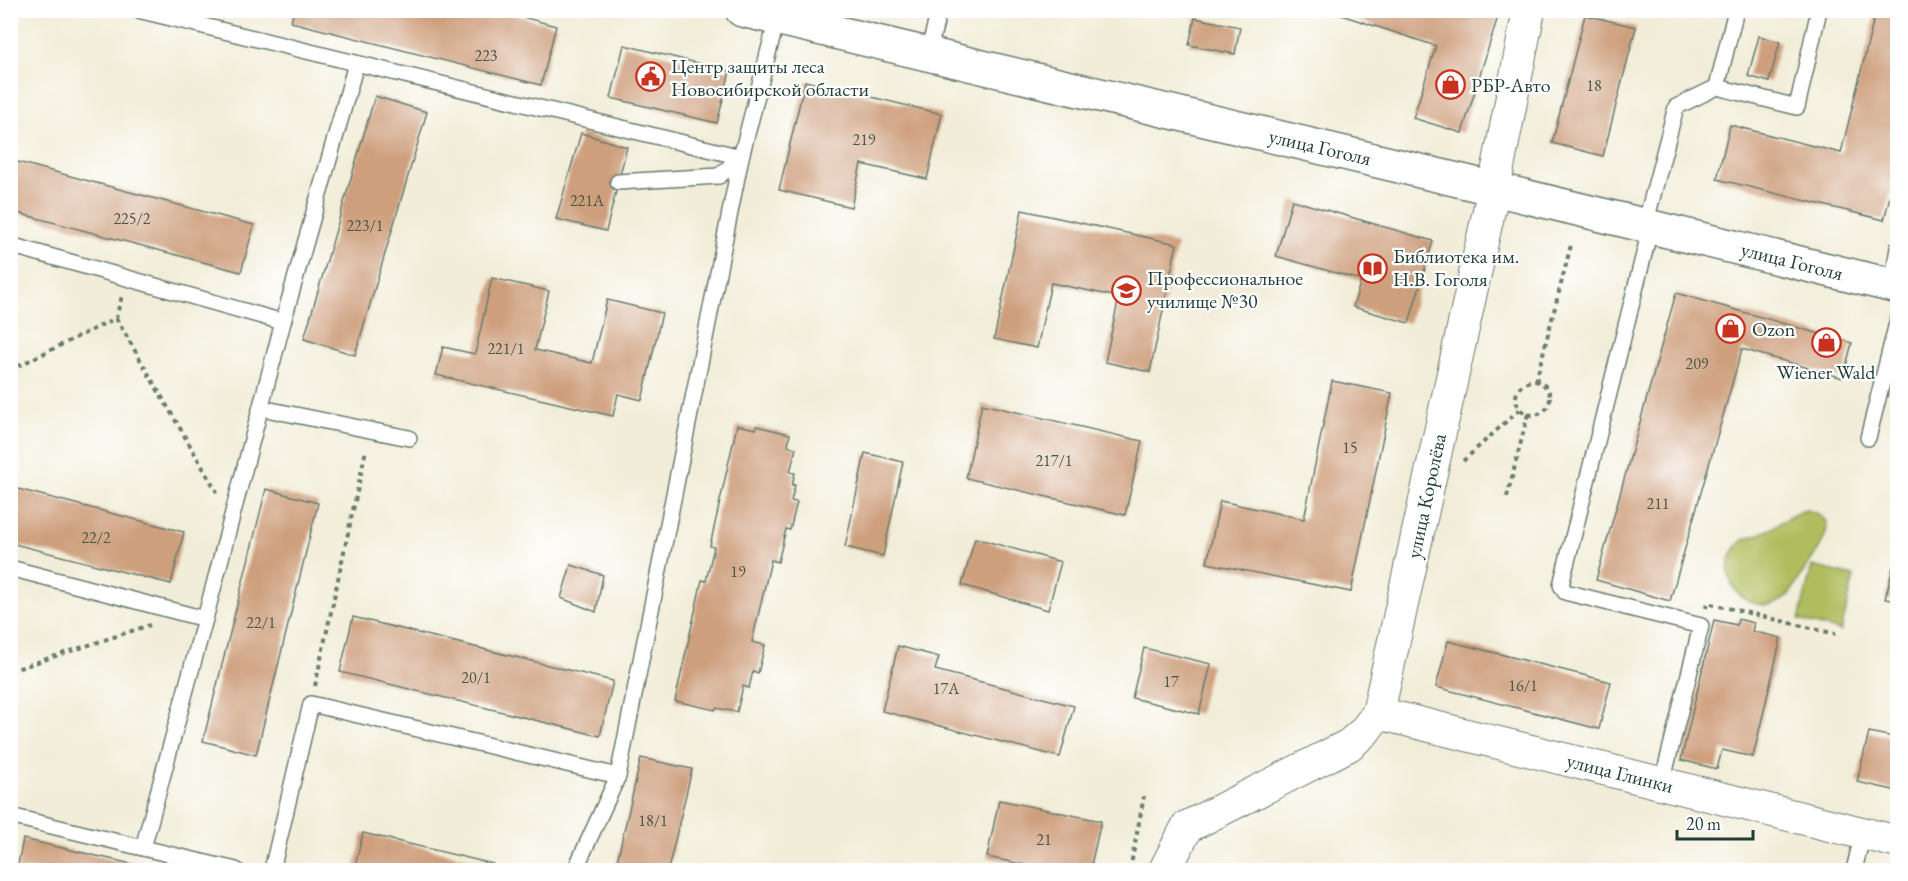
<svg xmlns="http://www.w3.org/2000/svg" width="1908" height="881" font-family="'EB Garamond',serif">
<rect width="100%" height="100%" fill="#fff"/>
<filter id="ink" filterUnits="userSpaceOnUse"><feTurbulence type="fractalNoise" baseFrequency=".0167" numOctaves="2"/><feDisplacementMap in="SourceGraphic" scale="12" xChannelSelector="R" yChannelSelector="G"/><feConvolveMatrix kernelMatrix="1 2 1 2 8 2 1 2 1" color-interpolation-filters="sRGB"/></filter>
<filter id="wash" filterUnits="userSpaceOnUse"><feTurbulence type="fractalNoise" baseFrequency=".008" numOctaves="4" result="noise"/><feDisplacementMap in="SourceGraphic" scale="24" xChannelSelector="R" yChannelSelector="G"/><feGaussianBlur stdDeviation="1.35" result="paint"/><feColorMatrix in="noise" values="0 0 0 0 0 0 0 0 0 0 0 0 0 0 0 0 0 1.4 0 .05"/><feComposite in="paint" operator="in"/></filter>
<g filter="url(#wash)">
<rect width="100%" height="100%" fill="#f2edd8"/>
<!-- green -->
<g fill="#b0bd5f" stroke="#687d4a" stroke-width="1.5">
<path d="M 1806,510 C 1846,518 1818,550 1805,569 C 1796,583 1791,600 1773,604 C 1741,611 1716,576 1735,549 C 1735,548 1740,542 1741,542 C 1747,537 1755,536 1762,533 C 1777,527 1789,514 1806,510 Z"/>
<path d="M 1812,566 L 1854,576 L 1841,631 L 1799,620 Z"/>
</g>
<g id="blocks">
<!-- building -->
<g fill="#ce9f7d">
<path d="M 294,10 L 496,10 L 556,26 L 541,85 L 291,22 Z"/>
<path d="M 1326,10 L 1500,10 L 1462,133 L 1413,118 L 1436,46 Z"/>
<path d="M 1876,10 L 1898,10 L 1898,164 L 1884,220 L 1717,179 L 1730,125 L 1841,153 Z"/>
<path d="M 1585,15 L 1636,27 L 1603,156 L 1552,143 Z"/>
<path d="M 1195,18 L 1240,27 L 1235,54 L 1189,45 Z"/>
<path d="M 1759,36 L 1780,42 L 1769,82 L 1748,76 Z"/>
<path d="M 624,45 L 730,71 L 717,123 L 611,98 Z"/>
<path d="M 805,81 L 942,114 L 927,179 L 861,164 L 851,207 L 779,190 Z"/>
<path d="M 375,96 L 427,112 L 355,355 L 304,339 Z"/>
<path d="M 581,133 L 627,147 L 606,231 L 556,219 Z"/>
<path d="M 10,160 L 254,225 L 241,272 L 10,211 Z"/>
<path d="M 1292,200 L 1433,241 L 1409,323 L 1353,307 L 1361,280 L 1276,256 Z"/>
<path d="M 1022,210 L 1177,244 L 1150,372 L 1105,362 L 1119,297 L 1051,283 L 1037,348 L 994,339 Z"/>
<path d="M 492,278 L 549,291 L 535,350 L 592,363 L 607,300 L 662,313 L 642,400 L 618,394 L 613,416 L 436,375 L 443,347 L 475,354 Z"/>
<path d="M 1676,293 L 1852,343 L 1843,378 L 1742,349 L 1670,601 L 1596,580 Z"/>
<path d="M 1332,381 L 1392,393 L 1351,592 L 1207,563 L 1220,501 L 1304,519 Z"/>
<path d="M 982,404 L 1142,441 L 1125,515 L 966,478 Z"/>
<path d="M 737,425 L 756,429 L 756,426 L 790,434 L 788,446 L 796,448 L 790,472 L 795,473 L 792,485 L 795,485 L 791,501 L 797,502 L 790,530 L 786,529 L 778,562 L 771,560 L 752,642 L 765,645 L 758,673 L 753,671 L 749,688 L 743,686 L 737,712 L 716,708 L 715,710 L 675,701 L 702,580 L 706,581 L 714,547 L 710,546 Z"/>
<path d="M 865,453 L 903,462 L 883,556 L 845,547 Z"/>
<path d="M 10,487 L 184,532 L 171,584 L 10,543 Z"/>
<path d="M 266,489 L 318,503 L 256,755 L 203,741 Z"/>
<path d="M 975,538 L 1061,562 L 1048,610 L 962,585 Z"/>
<path d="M 1894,564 L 1898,565 L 1898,601 L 1885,599 Z"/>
<path d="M 571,565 L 603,575 L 596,612 L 561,598 Z"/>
<path d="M 353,617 L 613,681 L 600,736 L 340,672 Z"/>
<path d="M 1738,619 L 1754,623 L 1752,631 L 1781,638 L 1753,757 L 1722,750 L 1717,769 L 1681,760 L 1714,620 L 1737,625 Z"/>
<path d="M 1448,641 L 1611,682 L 1599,729 L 1436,687 Z"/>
<path d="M 898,646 L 939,657 L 935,670 L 1074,706 L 1060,757 L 882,711 Z"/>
<path d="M 1144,648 L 1211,664 L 1199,714 L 1132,698 Z"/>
<path d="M 1869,732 L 1898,738 L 1898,791 L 1857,782 Z"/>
<path d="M 641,758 L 692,769 L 668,870 L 615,870 Z"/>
<path d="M 999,800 L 1101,821 L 1090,870 L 1048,870 L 987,857 Z"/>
<path d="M 363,833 L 493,864 L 491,870 L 354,870 Z"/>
<path d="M 23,839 L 158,870 L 17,870 Z"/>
</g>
</g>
</g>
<g filter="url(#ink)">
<use href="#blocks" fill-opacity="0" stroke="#697b6d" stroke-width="1.5"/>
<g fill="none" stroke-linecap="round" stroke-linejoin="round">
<defs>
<g id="lane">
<path d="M 138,10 L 741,157 L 777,19"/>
<path d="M 928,54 L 939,10"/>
<path d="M 1717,87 L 1736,10"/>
<path d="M 1645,225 L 1676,107 L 1717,87 L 1797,107 L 1819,10"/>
<path d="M 1651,226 L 1561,585 L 1565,592 L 1701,626 L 1662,783"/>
<path d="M 10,245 L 283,322 L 356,64"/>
<path d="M 1892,285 L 1898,248"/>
<path d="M 261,408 L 409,438"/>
<path d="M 1868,438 L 1898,319"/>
<path d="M 10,568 L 205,619 L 283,322"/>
<path d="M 10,816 L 143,848 L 205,619"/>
<path d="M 143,848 L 236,870"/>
<path d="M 272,870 L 311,704 L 618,776 L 741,157 L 719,176 L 618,182"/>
<path d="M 575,870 L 618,776"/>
<path d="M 1854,870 L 1863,833"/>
</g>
<g id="street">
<path d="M 1378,713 L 1898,842"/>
<path d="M 1165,870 L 1187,827 L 1349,745 L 1364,732 L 1378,713 L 1494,188 L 1529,10"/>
</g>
<path id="secondary" d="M 742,10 L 1462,181 L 1898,287"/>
</defs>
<!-- lane casing -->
<use href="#lane" stroke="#697b6d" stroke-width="18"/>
<!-- street casing -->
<use href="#street" stroke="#697b6d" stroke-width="34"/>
<!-- secondary casing -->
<use href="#secondary" stroke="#697b6d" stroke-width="36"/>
<!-- path -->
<g stroke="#697b6d" stroke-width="4" stroke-dasharray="4.5 4.5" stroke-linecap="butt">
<path d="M 116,318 L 217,492"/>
<path d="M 10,370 L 116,318 L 122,296"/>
<path d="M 1536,381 L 1571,245"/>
<circle cx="1533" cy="398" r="17"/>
<path d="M 1463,461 L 1520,409"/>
<path d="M 1507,497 L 1528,414"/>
<path d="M 1706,608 L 1707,603 L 1836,634"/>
<path d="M 10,671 L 150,625"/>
<path d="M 315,686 L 366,450"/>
<path d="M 1130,870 L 1144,796"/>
</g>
<!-- lane -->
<use href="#lane" stroke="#fff" stroke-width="15"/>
<!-- street -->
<use href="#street" stroke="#fff" stroke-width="32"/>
<!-- secondary -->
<use href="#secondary" stroke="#fff" stroke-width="33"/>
</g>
</g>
<!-- icons -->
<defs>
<symbol id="civic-ring" viewBox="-11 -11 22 22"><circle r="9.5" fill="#fff" stroke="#c8321e" stroke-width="1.5"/><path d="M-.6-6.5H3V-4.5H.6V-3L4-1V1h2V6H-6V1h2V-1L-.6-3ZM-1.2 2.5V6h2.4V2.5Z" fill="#c8321e"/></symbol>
<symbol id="shop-ring" viewBox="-11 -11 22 22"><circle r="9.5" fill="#fff" stroke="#c8321e" stroke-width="1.5"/><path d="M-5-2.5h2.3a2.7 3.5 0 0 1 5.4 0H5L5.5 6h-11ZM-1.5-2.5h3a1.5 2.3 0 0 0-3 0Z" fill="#c8321e"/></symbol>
<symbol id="library-ring" viewBox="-11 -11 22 22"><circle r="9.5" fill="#fff" stroke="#c8321e" stroke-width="1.5"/><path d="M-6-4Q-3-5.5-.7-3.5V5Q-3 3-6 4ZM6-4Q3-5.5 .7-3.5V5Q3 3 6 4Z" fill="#c8321e"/></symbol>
<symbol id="university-ring" viewBox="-11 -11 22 22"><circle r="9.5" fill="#fff" stroke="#c8321e" stroke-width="1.5"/><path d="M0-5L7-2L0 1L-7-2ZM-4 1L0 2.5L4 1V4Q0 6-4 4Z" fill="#c8321e"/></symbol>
</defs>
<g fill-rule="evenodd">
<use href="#civic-ring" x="634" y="60" width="33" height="33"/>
<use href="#shop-ring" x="1434" y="68" width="33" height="33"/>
<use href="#library-ring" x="1356" y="252" width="33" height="33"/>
<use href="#university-ring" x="1110" y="274" width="33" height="33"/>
<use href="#shop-ring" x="1714" y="312" width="33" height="33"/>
<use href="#shop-ring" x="1810" y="326" width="33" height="33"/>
</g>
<g text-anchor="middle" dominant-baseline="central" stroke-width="4.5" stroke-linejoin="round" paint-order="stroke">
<!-- number labels -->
<g font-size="16" fill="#4b5646">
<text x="486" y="55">223</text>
<text x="1594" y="85">18</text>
<text x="864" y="139">219</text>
<text x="587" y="200">221А</text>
<text x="132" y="218">225/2</text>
<text x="365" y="225">223/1</text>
<text x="506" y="348">221/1</text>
<text x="1697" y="363">209</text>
<text x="1350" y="447">15</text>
<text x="1054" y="460">217/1</text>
<text x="1658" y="503">211</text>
<text x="96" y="537">22/2</text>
<text x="738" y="571">19</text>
<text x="261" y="622">22/1</text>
<text x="476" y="677">20/1</text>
<text x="1171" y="681">17</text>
<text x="1523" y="685">16/1</text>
<text x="946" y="688">17А</text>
<text x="653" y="820">18/1</text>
<text x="1044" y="839">21</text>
</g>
<!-- poi labels -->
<g font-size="20" fill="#1f3d34" stroke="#fff" text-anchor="start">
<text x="671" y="66">Центр защиты леса<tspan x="671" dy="23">Новосибирской области</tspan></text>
<text x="1471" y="85">РБР-Авто</text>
<text x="1393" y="256">Библиотека им.<tspan x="1393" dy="23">Н.В. Гоголя</tspan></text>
<text x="1147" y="278">Профессиональное<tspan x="1147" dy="23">училище №30</tspan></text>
<text x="1752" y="329">Ozon</text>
<text x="1826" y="372" text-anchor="middle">Wiener Wald</text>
</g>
<!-- street labels -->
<g font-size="20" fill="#1f3d34" stroke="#fff">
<text transform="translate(1320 147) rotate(13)">улица Гоголя</text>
<text transform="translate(1792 261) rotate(14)">улица Гоголя</text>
<text transform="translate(1426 496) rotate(-78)">улица Королёва</text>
<text transform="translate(1620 773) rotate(14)">улица Глинки</text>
</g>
</g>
<!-- margin -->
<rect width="1908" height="881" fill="none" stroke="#fff" stroke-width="36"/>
<!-- scale -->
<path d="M1677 830v9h76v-9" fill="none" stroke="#1f3d34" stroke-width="3"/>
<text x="1686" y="830" font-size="18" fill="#1f3d34" stroke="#ffffff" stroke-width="4.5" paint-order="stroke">20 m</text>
</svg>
